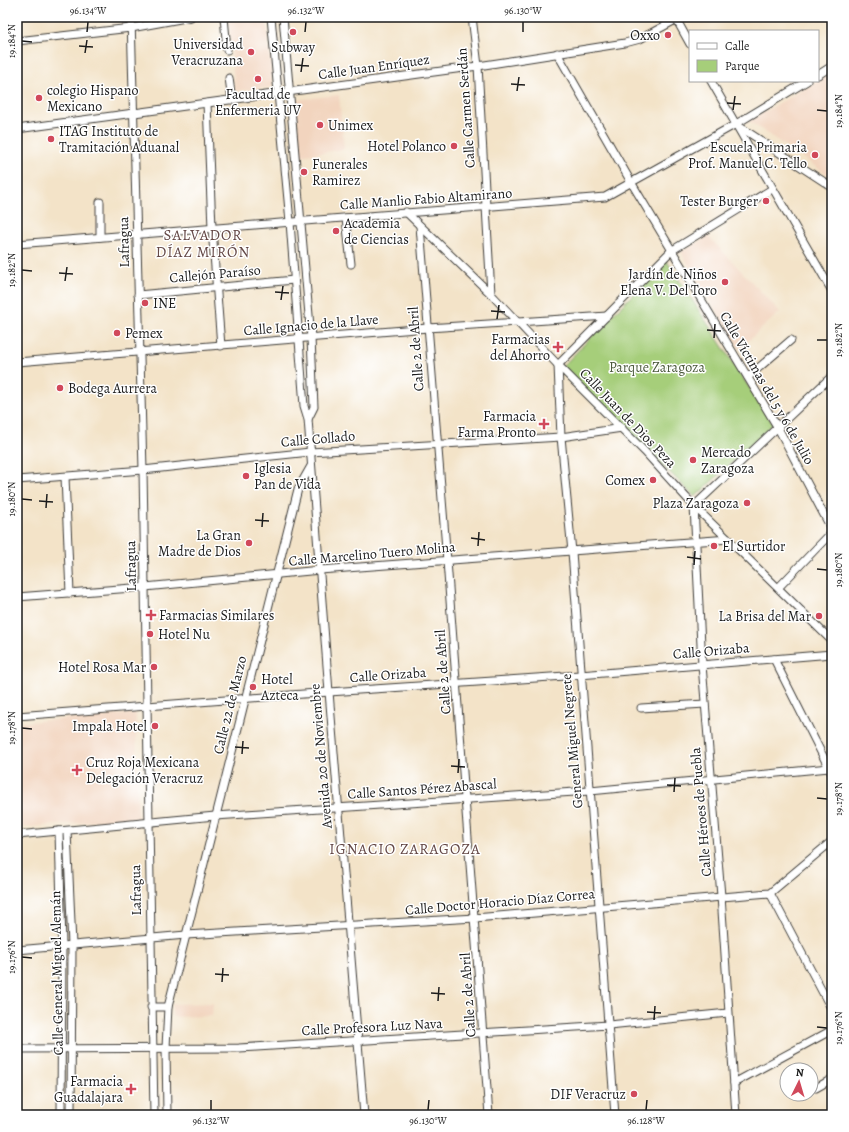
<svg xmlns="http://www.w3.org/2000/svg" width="849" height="1132" font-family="Alegreya,serif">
<rect width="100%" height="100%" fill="#fff"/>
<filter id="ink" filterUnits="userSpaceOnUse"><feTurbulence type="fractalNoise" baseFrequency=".025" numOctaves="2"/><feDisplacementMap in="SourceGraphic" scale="8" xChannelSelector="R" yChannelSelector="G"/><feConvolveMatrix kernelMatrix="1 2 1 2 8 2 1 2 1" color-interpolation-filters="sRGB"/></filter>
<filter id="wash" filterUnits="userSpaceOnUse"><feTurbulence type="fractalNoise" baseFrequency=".012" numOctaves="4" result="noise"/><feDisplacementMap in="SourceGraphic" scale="16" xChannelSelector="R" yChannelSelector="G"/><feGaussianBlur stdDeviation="0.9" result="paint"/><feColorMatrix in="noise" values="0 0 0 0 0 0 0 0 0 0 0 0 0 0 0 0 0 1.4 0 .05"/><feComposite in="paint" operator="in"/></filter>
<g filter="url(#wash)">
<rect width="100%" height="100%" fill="#f3e3c8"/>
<!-- built -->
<g fill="#f2d4be">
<path d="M 228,17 L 266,17 L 273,87 L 235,91 Z"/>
<path d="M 832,72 L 832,178 L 749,121 Z"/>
<path d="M 339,95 L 344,149 L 300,156 L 296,100 Z"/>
<path d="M 708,236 L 780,312 L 739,349 L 681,252 Z"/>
<path d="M 136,713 L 138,818 L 17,828 L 17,723 Z"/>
<path d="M 213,1003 L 212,1016 L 172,1017 L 172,1004 Z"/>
</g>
<!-- green -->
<path fill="#a6ce7a" stroke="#61754b" d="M 666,260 L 773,424 L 695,497 L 562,367 Z"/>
</g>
<g filter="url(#ink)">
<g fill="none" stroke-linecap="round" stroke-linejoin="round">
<defs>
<g id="minor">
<path d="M 131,17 L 143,470 L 154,1115"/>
<path d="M 224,17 L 227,50"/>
<path d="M 271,17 L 290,222 L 304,406 L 308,419 L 329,692 L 364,1115"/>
<path d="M 283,17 L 311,338 L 314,407 L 308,419"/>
<path d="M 472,17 L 478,66 L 491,294"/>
<path d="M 675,17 L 690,44"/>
<path d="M 17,41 L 131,28 L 191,17"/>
<path d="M 557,53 L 631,182 L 778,428 L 832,530"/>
<path d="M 818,75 L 832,66"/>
<path d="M 229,78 L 232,100"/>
<path d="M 711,81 L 832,291"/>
<path d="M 207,103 L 212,228 L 221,346"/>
<path d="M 737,125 L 832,187"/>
<path d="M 17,129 L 478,66 L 625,43 L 640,39 L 681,17"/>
<path d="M 100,202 L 100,237"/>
<path d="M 406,212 L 491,294 L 558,365 L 645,452 L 694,506 L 832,641"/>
<path d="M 346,218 L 351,264"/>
<path d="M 420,226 L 447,561 L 489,1115"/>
<path d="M 17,244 L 605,197 L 736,124 L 807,81"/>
<path d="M 138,295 L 294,280"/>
<path d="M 17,362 L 428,328 L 607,316"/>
<path d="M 748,377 L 791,340"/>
<path d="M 65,477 L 70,593"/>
<path d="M 17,480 L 143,470 L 310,452 L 561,437 L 622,428"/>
<path d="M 779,587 L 832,532"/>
<path d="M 17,597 L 145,587 L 320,570 L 729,539"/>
<path d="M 774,659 L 832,774"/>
<path d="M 641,708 L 705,704"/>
<path d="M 17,716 L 329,692 L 580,675 L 832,654"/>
<path d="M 59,831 L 62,946 L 61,1115"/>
<path d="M 67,831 L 72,945 L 71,1115"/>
<path d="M 17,835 L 215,816 L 590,791 L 829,768"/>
<path d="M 770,893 L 832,1010"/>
<path d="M 17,950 L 186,935 L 475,918 L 770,893 L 832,841"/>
<path d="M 151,1007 L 168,1007"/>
<path d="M 17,1049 L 239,1048 L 609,1025 L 728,1013"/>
<path d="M 734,1083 L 832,1030"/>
<path d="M 816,1088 L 832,1079"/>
<path d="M 167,1115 L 166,1048 L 168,1007 L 298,489 L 311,466"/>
<path d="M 615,1115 L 572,552 L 561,437 L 558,365 L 671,251 L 772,189"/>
<path d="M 736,1115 L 721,896 L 702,665 L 694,506 L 832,376"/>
</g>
</defs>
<!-- minor casing -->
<use href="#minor" stroke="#3c3a36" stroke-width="9"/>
<!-- minor -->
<use href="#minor" stroke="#fff" stroke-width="7"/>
</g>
</g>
<!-- ticks -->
<path fill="none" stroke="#1c1c1c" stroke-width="1.5" d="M 87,32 L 88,22M 305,32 L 306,22M 523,32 L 523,22M 22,41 L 32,42M 79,46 L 93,47M 85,53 L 87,40M 295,65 L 309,66M 301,72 L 303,58M 511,84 L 525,85M 517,91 L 519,77M 727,103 L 741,104M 733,110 L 735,96M 817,110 L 827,111M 22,270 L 32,271M 59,273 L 73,274M 65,281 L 67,267M 275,292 L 289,293M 281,300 L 283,286M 491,311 L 505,312M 497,319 L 499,305M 707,330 L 721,331M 714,338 L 715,324M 817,340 L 827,340M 22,499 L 32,500M 39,501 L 53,502M 46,508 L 47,494M 255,520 L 269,521M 262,527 L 263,513M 471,538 L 485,540M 478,546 L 479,532M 687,557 L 701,559M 694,565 L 695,551M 817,569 L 827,570M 22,728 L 32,729M 235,747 L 249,748M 242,754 L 243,741M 451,766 L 465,767M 458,773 L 459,759M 667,785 L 681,786M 674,792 L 675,778M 817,798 L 827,799M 22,957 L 32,958M 215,974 L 229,975M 222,982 L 223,968M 431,993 L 445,994M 438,1001 L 439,987M 647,1012 L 661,1013M 654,1020 L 655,1006M 817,1027 L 827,1028M 211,1110 L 211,1100M 428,1110 L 429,1100M 646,1110 L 647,1100"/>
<!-- markers -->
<g fill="#d1495b" stroke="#fff" stroke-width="1.5">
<circle cx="293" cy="32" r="4"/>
<circle cx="668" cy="35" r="4"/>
<circle cx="251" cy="52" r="4"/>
<circle cx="258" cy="79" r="4"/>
<circle cx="39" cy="98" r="4"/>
<circle cx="320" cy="125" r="4"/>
<circle cx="51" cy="139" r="4"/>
<circle cx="454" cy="146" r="4"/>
<circle cx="815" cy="155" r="4"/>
<circle cx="304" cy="172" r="4"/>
<circle cx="766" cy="201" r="4"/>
<circle cx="336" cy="231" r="4"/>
<circle cx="725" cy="282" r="4"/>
<circle cx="145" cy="303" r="4"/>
<circle cx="117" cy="333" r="4"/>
<path d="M556 341h4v4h4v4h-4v4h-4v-4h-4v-4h4z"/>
<circle cx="60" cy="388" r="4"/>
<path d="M542 418h4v4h4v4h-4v4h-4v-4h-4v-4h4z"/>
<circle cx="693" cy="460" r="4"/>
<circle cx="246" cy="476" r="4"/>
<circle cx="653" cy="480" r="4"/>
<circle cx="747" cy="503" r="4"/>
<circle cx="249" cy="543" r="4"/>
<circle cx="714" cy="546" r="4"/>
<path d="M149 609h4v4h4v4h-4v4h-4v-4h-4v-4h4z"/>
<circle cx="819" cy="616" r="4"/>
<circle cx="150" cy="634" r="4"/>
<circle cx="154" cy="667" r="4"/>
<circle cx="253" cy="687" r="4"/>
<circle cx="155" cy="726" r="4"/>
<path d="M75 764h4v4h4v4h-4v4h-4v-4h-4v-4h4z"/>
<path d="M129 1083h4v4h4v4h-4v4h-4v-4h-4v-4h4z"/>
<circle cx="634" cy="1094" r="4"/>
</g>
<g text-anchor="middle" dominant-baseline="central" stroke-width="3" stroke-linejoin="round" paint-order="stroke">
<!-- poi labels -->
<g font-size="14" fill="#1c1c1c" stroke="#fff" text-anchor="end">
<text x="660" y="35">Oxxo</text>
<text x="243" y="44">Universidad<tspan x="243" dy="16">Veracruzana</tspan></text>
<text x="293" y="47" text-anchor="middle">Subway</text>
<text x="47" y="90" text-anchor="start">colegio Hispano<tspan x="47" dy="16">Mexicano</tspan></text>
<text x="258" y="94" text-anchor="middle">Facultad de<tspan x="258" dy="16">Enfermeria UV</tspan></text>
<text x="328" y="125" text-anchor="start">Unimex</text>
<text x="59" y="131" text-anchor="start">ITAG Instituto de<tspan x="59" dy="16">Tramitación Aduanal</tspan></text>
<text x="446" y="146">Hotel Polanco</text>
<text x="807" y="147">Escuela Primaria<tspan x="807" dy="16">Prof. Manuel C. Tello</tspan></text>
<text x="312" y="164" text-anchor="start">Funerales<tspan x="312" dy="16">Ramirez</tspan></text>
<text x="758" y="201">Tester Burger</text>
<text x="344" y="223" text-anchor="start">Academia<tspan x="344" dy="16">de Ciencias</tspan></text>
<text x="717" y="274">Jardín de Niños<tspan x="717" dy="16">Elena V. Del Toro</tspan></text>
<text x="153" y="303" text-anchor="start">INE</text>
<text x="125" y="333" text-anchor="start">Pemex</text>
<text x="550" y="339">Farmacias<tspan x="550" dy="16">del Ahorro</tspan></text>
<text x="68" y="388" text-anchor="start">Bodega Aurrera</text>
<text x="536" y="416">Farmacia<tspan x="536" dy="16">Farma Pronto</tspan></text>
<text x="701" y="452" text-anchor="start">Mercado<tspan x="701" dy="16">Zaragoza</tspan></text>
<text x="254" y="468" text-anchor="start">Iglesia<tspan x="254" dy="16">Pan de Vida</tspan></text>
<text x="645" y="480">Comex</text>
<text x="739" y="503">Plaza Zaragoza</text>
<text x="241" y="535">La Gran<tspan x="241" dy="16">Madre de Dios</tspan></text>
<text x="722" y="546" text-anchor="start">El Surtidor</text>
<text x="159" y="615" text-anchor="start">Farmacias Similares</text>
<text x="811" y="616">La Brisa del Mar</text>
<text x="158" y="634" text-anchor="start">Hotel Nu</text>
<text x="146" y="667">Hotel Rosa Mar</text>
<text x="261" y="679" text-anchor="start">Hotel<tspan x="261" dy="16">Azteca</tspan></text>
<text x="147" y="726">Impala Hotel</text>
<text x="86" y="762" text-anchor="start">Cruz Roja Mexicana<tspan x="86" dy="16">Delegación Veracruz</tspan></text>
<text x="123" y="1081">Farmacia<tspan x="123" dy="16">Guadalajara</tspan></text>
<text x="626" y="1094">DIF Veracruz</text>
</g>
<!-- street labels -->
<g font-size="14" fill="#1c1c1c" stroke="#fff">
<text transform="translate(374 67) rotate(-8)">Calle Juan Enríquez</text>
<text transform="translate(466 108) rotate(-94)">Calle Carmen Serdán</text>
<text transform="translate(426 199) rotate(-4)">Calle Manlio Fabio Altamirano</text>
<text transform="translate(124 242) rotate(-91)">Lafragua</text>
<text transform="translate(215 274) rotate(-5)">Callejón Paraíso</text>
<text transform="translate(311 325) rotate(-5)">Calle Ignacio de la Llave</text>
<text transform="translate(416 349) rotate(-94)">Calle 2 de Abril</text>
<text transform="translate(767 388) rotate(60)">Calle Víctimas del 5 y 6 de Julio</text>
<text transform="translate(628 418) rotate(46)">Calle Juan de Dios Peza</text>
<text transform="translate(318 439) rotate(-5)">Calle Collado</text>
<text transform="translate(372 554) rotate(-5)">Calle Marcelino Tuero Molina</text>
<text transform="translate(131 566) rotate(-91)">Lafragua</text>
<text transform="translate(711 651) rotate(-5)">Calle Orizaba</text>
<text transform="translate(443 672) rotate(-94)">Calle 2 de Abril</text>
<text transform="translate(388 675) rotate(-4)">Calle Orizaba</text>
<text transform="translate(230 705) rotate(-76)">Calle 22 de Marzo</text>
<text transform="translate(572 741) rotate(-95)">General Miguel Negrete</text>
<text transform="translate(321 756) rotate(-95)">Avenida 20 de Noviembre</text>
<text transform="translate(422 789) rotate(-4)">Calle Santos Pérez Abascal</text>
<text transform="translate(701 812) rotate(-95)">Calle Héroes de Puebla</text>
<text transform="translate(136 890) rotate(-91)">Lafragua</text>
<text transform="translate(500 902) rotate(-5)">Calle Doctor Horacio Díaz Correa</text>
<text transform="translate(57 973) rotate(-91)">Calle General Miguel Alemán</text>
<text transform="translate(468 995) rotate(-94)">Calle 2 de Abril</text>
<text transform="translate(372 1027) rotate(-3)">Calle Profesora Luz Nava</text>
</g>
<!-- park labels -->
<g font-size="14" fill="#4c5a3d" stroke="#fff">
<text x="657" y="367">Parque Zaragoza</text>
</g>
<!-- neighbourhood labels -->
<g font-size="15" letter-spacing="1" fill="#634745" stroke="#fff">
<text x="203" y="235">SALVADOR<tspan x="203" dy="17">DÍAZ MIRÓN</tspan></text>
<text x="405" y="849">IGNACIO ZARAGOZA</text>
</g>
</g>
<!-- margin -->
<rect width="849" height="1132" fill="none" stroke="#fff" stroke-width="44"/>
<!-- legend -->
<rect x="689" y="30" width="130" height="52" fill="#ffffff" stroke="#a4a4a4"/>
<rect x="697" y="43" width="20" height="6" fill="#ffffff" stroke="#a4a4a4"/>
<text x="725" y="50" font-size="12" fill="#1c1c1c">Calle</text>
<rect x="697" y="60" width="20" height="12" fill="#a6ce7a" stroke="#a4a4a4"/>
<text x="725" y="70" font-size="12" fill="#1c1c1c">Parque</text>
<!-- north arrow -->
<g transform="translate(799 1082) rotate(5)"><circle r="19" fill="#ffffff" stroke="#a4a4a4"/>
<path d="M0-3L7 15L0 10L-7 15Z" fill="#d1495b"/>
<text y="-6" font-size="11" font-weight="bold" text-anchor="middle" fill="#1c1c1c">N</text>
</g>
<rect x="22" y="22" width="805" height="1088" fill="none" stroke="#1c1c1c" stroke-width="1.5"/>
<g font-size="10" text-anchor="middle" fill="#1c1c1c">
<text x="88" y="14">96.134°W</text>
<text x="306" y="14">96.132°W</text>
<text x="523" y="14">96.130°W</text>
<text transform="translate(11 41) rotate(-90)" y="4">19.184°N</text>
<text transform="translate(838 111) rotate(-90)" y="4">19.184°N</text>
<text transform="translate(11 270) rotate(-90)" y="4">19.182°N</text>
<text transform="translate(838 340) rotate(-90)" y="4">19.182°N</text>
<text transform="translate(11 499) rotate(-90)" y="4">19.180°N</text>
<text transform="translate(838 570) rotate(-90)" y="4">19.180°N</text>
<text transform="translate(11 728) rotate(-90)" y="4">19.178°N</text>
<text transform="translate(838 799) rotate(-90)" y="4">19.178°N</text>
<text transform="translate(11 957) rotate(-90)" y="4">19.176°N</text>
<text transform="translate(838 1028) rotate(-90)" y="4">19.176°N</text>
<text x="211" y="1124">96.132°W</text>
<text x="428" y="1124">96.130°W</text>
<text x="646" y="1124">96.128°W</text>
</g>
</svg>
